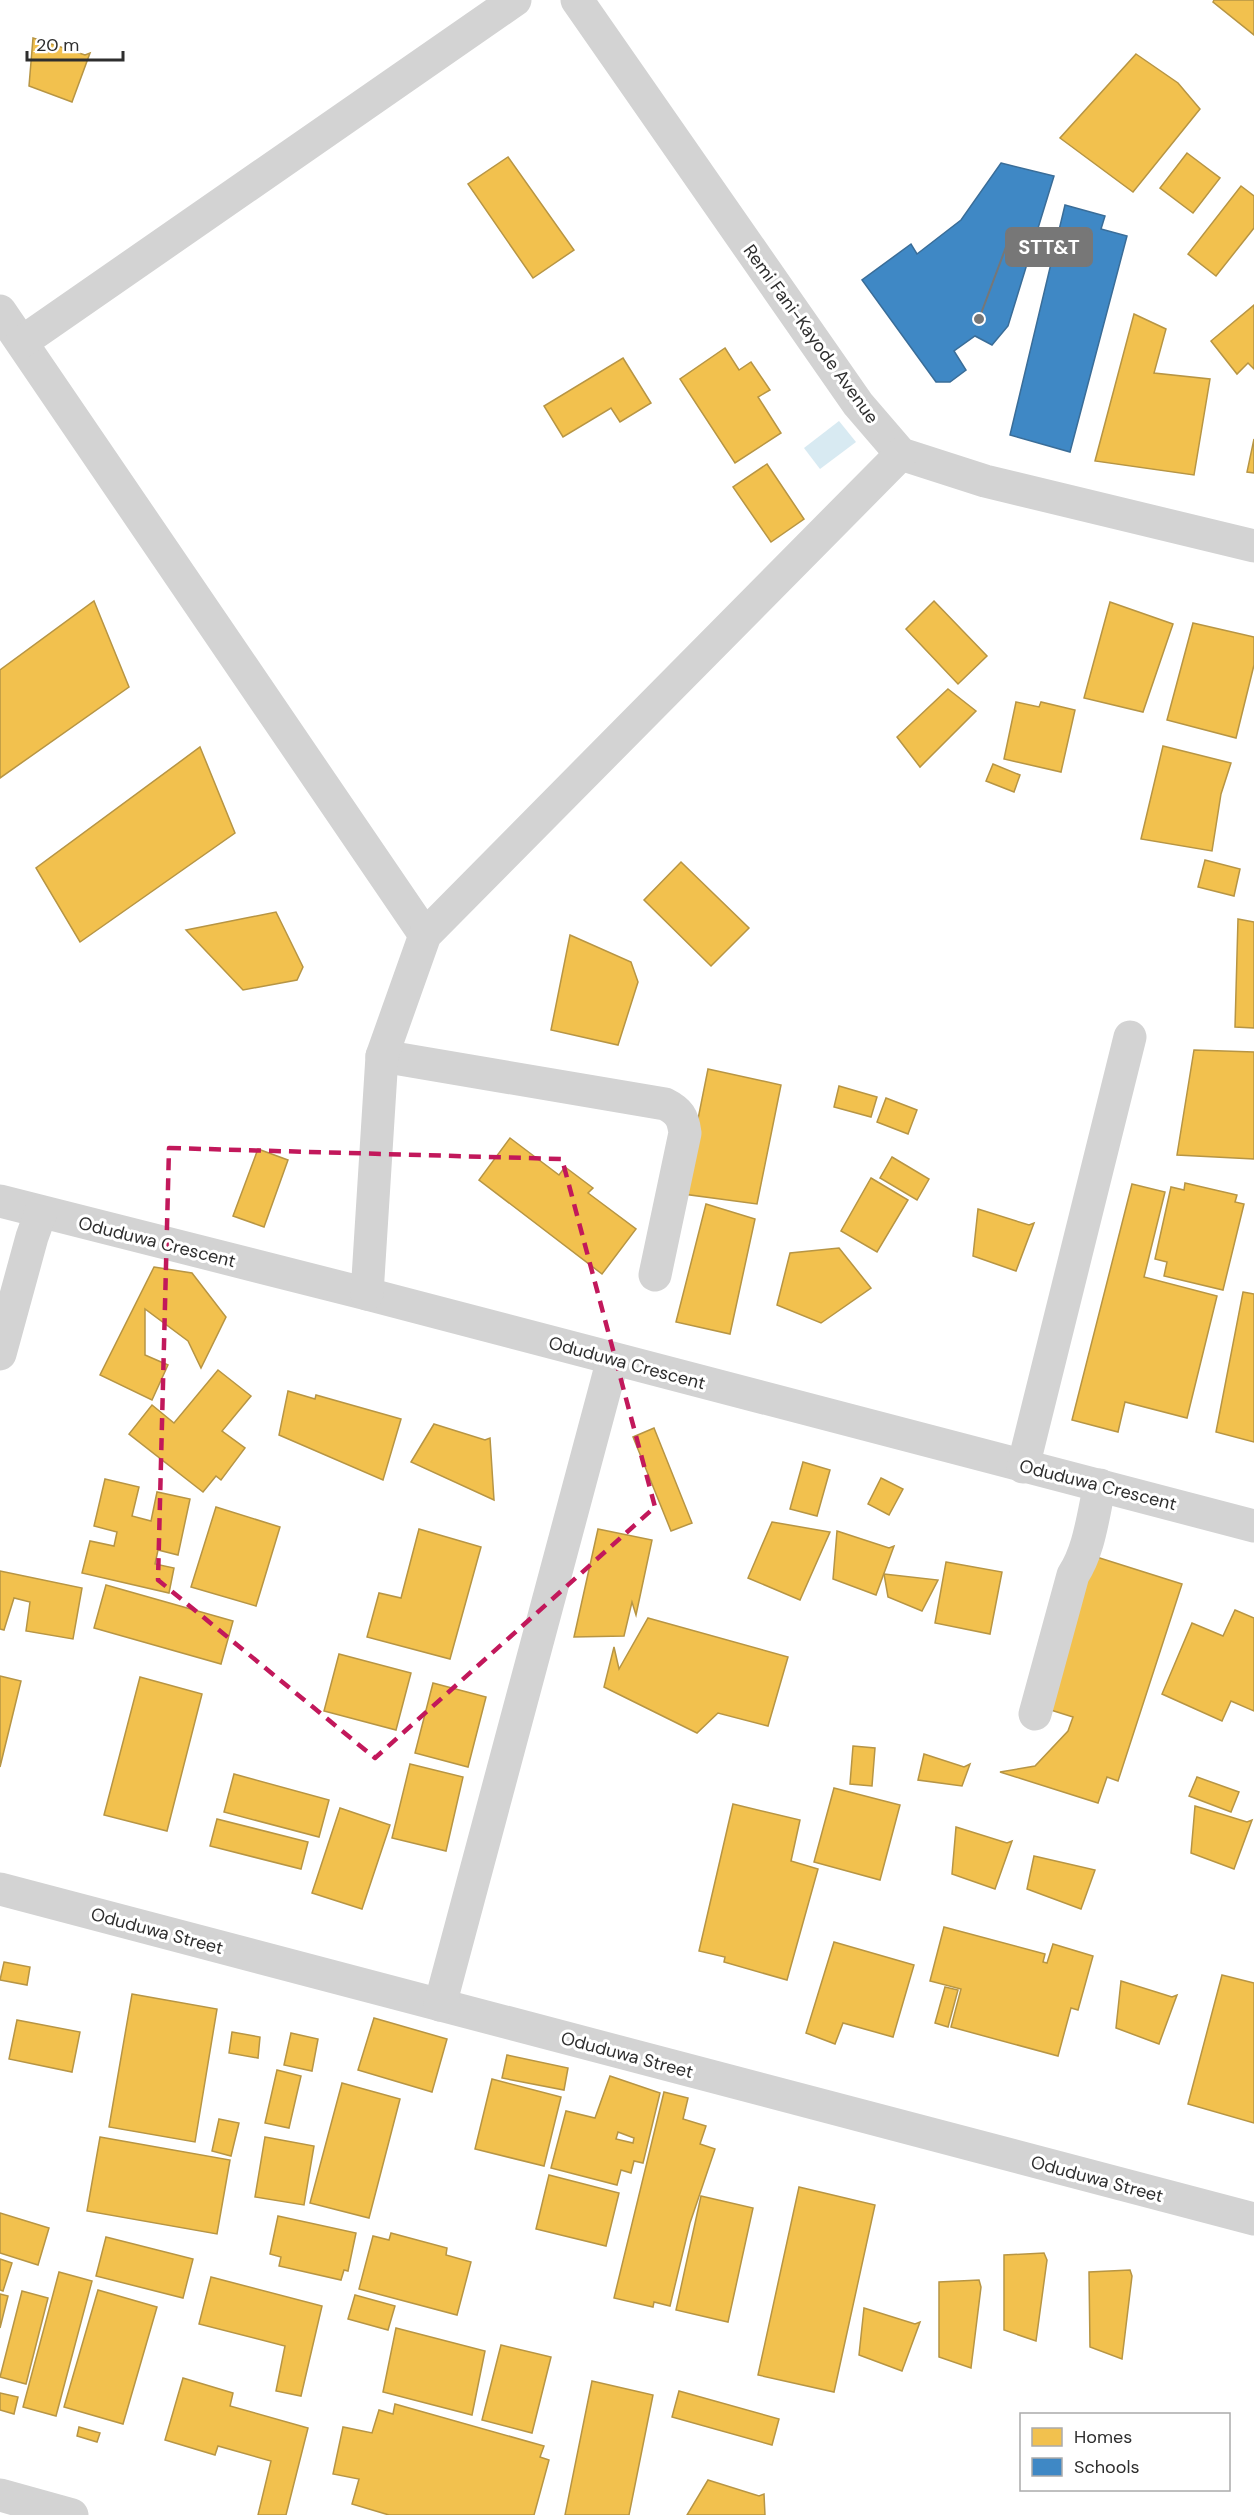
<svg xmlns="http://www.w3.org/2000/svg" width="1254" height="2515" font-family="'DM Sans',sans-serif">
<rect width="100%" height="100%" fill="#fff"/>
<!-- water -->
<path fill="#d8eaf2" d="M 839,421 L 856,442 L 820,469 L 804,448 Z"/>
<!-- homes -->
<g fill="#f2c14e" stroke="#b79544" stroke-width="1.5" fill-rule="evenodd">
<path d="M 1214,0 L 1254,0 L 1254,35 L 1213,2 Z"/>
<path d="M 33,38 L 85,55 L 90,53 L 72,102 L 29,86 Z"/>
<path d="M 1136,54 L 1178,83 L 1200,109 L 1133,192 L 1060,138 Z"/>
<path d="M 1187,153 L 1220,178 L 1193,213 L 1160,188 Z"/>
<path d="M 508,157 L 574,250 L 533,278 L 468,184 Z"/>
<path d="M 1241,186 L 1254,196 L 1254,228 L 1216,276 L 1188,254 Z"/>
<path d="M 1254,305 L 1254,369 L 1248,363 L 1237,374 L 1211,341 Z"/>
<path d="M 1134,314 L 1166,329 L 1154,373 L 1210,379 L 1194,475 L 1095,461 Z"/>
<path d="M 725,348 L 739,370 L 751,362 L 770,390 L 758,397 L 781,433 L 735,463 L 680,379 Z"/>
<path d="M 623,358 L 651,403 L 620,422 L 611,408 L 563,437 L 544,406 Z"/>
<path d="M 1254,439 L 1254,473 L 1247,472 Z"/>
<path d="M 767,464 L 804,519 L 771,542 L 733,487 Z"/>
<path d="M 94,601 L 129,687 L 0,778 L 0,670 Z"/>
<path d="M 934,601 L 987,656 L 958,684 L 906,629 Z"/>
<path d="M 1110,602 L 1173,624 L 1143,712 L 1084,698 Z"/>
<path d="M 1193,623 L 1254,637 L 1254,665 L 1236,738 L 1167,720 Z"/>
<path d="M 948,689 L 976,711 L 920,767 L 897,737 Z"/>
<path d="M 1016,702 L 1039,707 L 1041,702 L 1075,710 L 1061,772 L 1004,759 Z"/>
<path d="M 1163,746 L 1231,763 L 1221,794 L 1212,851 L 1141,839 Z"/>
<path d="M 200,747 L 235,833 L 80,942 L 36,868 Z"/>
<path d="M 993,764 L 1020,775 L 1014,792 L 986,781 Z"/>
<path d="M 1205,860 L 1240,869 L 1234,896 L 1198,887 Z"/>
<path d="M 681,862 L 749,928 L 711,966 L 644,900 Z"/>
<path d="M 276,912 L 303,967 L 297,980 L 243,990 L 186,930 Z"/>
<path d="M 1238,919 L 1254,922 L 1254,1028 L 1235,1027 Z"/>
<path d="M 570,935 L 631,962 L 638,982 L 618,1045 L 551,1030 Z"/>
<path d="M 1194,1050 L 1254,1052 L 1254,1159 L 1177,1155 Z"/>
<path d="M 708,1069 L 781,1085 L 757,1204 L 683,1194 Z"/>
<path d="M 839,1086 L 877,1097 L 871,1117 L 834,1107 Z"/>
<path d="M 886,1098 L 917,1110 L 908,1134 L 877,1122 Z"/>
<path d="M 510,1138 L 559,1175 L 565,1167 L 593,1188 L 588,1193 L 636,1229 L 602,1274 L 479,1180 Z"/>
<path d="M 258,1149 L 288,1160 L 264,1227 L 233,1216 Z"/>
<path d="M 892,1157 L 929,1179 L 917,1200 L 880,1178 Z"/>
<path d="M 871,1178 L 908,1200 L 877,1252 L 841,1231 Z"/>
<path d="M 1185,1183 L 1237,1195 L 1235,1202 L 1244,1204 L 1223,1290 L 1164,1276 L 1167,1262 L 1155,1259 L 1171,1187 L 1184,1190 Z"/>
<path d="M 1132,1184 L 1165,1192 L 1144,1277 L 1217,1296 L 1187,1418 L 1125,1402 L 1118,1432 L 1072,1420 Z"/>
<path d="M 706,1204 L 755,1219 L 730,1334 L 676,1322 Z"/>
<path d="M 978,1209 L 1029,1225 L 1034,1223 L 1016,1271 L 973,1256 Z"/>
<path d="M 839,1248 L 871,1288 L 821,1323 L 777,1305 L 790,1253 Z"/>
<path d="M 154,1267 L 192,1273 L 226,1317 L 201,1368 L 188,1341 L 145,1309 L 145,1355 L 168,1365 L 152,1400 L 100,1375 Z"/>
<path d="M 1243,1292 L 1254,1294 L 1254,1442 L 1216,1432 Z"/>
<path d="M 218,1370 L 251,1396 L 222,1431 L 245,1448 L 221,1480 L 216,1476 L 203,1492 L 129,1434 L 152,1405 L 174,1423 Z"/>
<path d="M 288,1391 L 315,1399 L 316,1395 L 401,1419 L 383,1480 L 279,1435 Z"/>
<path d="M 434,1424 L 485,1440 L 490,1438 L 494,1500 L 411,1462 Z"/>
<path d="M 654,1428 L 692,1523 L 671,1531 L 633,1437 Z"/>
<path d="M 803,1462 L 830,1470 L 817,1516 L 790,1509 Z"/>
<path d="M 881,1478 L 903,1489 L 889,1515 L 868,1504 Z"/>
<path d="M 105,1479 L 139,1487 L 132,1516 L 151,1521 L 157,1492 L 190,1499 L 178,1555 L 158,1550 L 155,1564 L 174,1568 L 169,1593 L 82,1573 L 90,1541 L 114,1546 L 117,1532 L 94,1526 Z"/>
<path d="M 216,1507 L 280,1527 L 256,1606 L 191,1587 Z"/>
<path d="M 772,1522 L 830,1532 L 800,1600 L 748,1578 Z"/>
<path d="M 419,1529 L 481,1547 L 450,1659 L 367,1637 L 379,1593 L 401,1598 Z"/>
<path d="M 598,1529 L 652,1540 L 636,1615 L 632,1602 L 624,1636 L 574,1637 Z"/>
<path d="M 837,1531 L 889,1548 L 894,1546 L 876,1595 L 833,1579 Z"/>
<path d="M 1087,1554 L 1182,1584 L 1118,1781 L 1107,1777 L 1098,1803 L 1000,1772 L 1035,1766 L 1068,1731 L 1073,1717 L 1038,1706 Z"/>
<path d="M 946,1562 L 1002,1572 L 990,1634 L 935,1623 Z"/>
<path d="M 0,1571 L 82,1588 L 73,1639 L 26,1631 L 30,1602 L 14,1598 L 4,1630 L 0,1629 Z"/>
<path d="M 884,1574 L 938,1580 L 922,1611 L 888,1597 Z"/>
<path d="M 106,1585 L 233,1621 L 221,1664 L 94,1628 Z"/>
<path d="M 1235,1610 L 1254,1618 L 1254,1711 L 1231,1701 L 1222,1721 L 1162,1694 L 1192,1623 L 1223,1636 Z"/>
<path d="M 648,1618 L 788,1657 L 768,1726 L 718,1713 L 697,1733 L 604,1687 L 614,1647 L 619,1669 Z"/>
<path d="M 339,1654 L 411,1673 L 396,1730 L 324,1711 Z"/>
<path d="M 0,1676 L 21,1681 L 0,1767 Z"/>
<path d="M 140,1677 L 202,1694 L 167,1831 L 104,1815 Z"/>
<path d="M 433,1683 L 486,1697 L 468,1767 L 415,1753 Z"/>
<path d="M 853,1746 L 875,1748 L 872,1786 L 850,1784 Z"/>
<path d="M 924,1754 L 964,1767 L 970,1764 L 962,1786 L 918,1780 Z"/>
<path d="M 410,1764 L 463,1777 L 446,1851 L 392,1838 Z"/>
<path d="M 234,1774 L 329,1800 L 319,1837 L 224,1812 Z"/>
<path d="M 1197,1777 L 1239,1792 L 1231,1812 L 1189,1796 Z"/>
<path d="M 834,1788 L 900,1805 L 880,1880 L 814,1862 Z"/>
<path d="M 733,1804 L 800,1820 L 791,1861 L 818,1869 L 787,1980 L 724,1962 L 725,1957 L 699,1951 Z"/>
<path d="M 1195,1806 L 1247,1822 L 1252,1820 L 1234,1869 L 1191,1853 Z"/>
<path d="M 340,1808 L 390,1825 L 362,1909 L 312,1893 Z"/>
<path d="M 217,1819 L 308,1842 L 301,1869 L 210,1846 Z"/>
<path d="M 956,1827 L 1007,1843 L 1012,1841 L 995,1889 L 952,1874 Z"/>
<path d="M 1034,1856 L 1095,1870 L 1081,1909 L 1027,1889 Z"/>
<path d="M 944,1927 L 1045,1954 L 1043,1962 L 1047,1963 L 1053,1944 L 1093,1956 L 1078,2010 L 1071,2008 L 1058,2056 L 951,2027 L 961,1989 L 930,1981 Z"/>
<path d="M 834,1942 L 914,1965 L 893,2037 L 843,2023 L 835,2044 L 806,2033 Z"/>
<path d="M 4,1962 L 30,1967 L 27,1985 L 0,1980 Z"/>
<path d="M 1222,1975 L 1254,1983 L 1254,2123 L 1188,2104 Z"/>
<path d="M 1121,1981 L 1172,1997 L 1177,1995 L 1159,2044 L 1116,2028 Z"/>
<path d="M 945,1987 L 958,1990 L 948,2027 L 935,2023 Z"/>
<path d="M 132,1994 L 217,2009 L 195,2142 L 109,2127 Z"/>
<path d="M 374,2018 L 447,2039 L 432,2092 L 358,2070 Z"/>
<path d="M 17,2020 L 80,2032 L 72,2072 L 9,2059 Z"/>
<path d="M 232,2032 L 260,2037 L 258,2058 L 229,2053 Z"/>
<path d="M 291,2033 L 318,2039 L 312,2071 L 284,2065 Z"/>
<path d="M 507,2055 L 568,2068 L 564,2090 L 502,2078 Z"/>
<path d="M 277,2070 L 301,2076 L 289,2128 L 265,2123 Z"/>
<path d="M 610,2076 L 660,2093 L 643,2163 L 634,2161 L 631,2173 L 621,2170 L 617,2185 L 551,2168 L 566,2111 L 595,2118 ZM 618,2132 L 634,2138 L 633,2143 L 616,2139 Z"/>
<path d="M 492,2079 L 561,2097 L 544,2166 L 475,2149 Z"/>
<path d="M 342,2083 L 400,2099 L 369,2218 L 310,2203 Z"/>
<path d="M 664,2092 L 688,2098 L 683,2119 L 706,2126 L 700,2144 L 715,2149 L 690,2223 L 670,2306 L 654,2302 L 653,2307 L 614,2298 Z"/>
<path d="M 219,2119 L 239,2123 L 231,2156 L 212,2151 Z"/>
<path d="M 100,2137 L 230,2160 L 217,2234 L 87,2211 Z"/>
<path d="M 265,2137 L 314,2146 L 304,2205 L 255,2197 Z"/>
<path d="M 549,2175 L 619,2193 L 606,2246 L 536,2229 Z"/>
<path d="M 799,2187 L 875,2205 L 834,2392 L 758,2375 Z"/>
<path d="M 701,2196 L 753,2208 L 728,2322 L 676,2310 Z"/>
<path d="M 0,2213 L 49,2228 L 38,2265 L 0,2253 Z"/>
<path d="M 278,2216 L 356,2233 L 348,2271 L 344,2270 L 341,2280 L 279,2266 L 281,2257 L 270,2254 Z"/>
<path d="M 391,2233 L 447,2248 L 446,2255 L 471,2262 L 457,2315 L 359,2289 L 373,2236 L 389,2240 Z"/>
<path d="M 106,2237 L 193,2259 L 183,2298 L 96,2276 Z"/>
<path d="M 1044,2253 L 1047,2260 L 1036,2341 L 1004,2330 L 1004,2255 Z"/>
<path d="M 0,2259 L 12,2263 L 3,2291 L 0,2290 Z"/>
<path d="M 1130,2270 L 1132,2276 L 1122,2359 L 1090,2347 L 1089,2272 Z"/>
<path d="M 59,2272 L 92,2281 L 56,2416 L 23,2407 Z"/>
<path d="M 211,2277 L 322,2306 L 301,2396 L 276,2391 L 285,2346 L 199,2324 Z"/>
<path d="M 979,2280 L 981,2287 L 971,2368 L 939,2357 L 939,2282 Z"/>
<path d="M 98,2290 L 157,2307 L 123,2424 L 64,2407 Z"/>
<path d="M 22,2291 L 48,2298 L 26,2384 L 0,2377 Z"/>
<path d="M 0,2294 L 8,2296 L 0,2328 Z"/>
<path d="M 355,2295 L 395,2306 L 388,2330 L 348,2319 Z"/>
<path d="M 864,2308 L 915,2324 L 920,2322 L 902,2371 L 859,2355 Z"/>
<path d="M 396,2328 L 485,2351 L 472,2415 L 383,2392 Z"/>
<path d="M 501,2345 L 551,2357 L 532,2433 L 482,2420 Z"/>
<path d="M 183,2378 L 233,2393 L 230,2406 L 308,2428 L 286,2515 L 258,2515 L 271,2461 L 218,2446 L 215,2455 L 165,2440 Z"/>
<path d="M 592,2381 L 653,2395 L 629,2515 L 565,2515 Z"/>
<path d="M 679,2391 L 779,2419 L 772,2445 L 672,2417 Z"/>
<path d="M 0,2393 L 18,2397 L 14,2414 L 0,2410 Z"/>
<path d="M 395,2404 L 544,2446 L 540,2457 L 549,2460 L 534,2515 L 389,2515 L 352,2504 L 359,2479 L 333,2474 L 343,2427 L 372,2433 L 379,2410 L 393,2414 Z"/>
<path d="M 79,2427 L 100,2433 L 97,2442 L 77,2436 Z"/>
<path d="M 708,2480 L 759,2496 L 764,2494 L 765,2515 L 687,2515 Z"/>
</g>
<!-- schools -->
<g fill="#3f88c5" stroke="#3a6d98" stroke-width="1.5">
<path d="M 1001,163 L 1054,176 L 1008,326 L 992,345 L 975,336 L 954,351 L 966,370 L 950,382 L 936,382 L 862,280 L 911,244 L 917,254 L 961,220 Z"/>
<path d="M 1065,205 L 1105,216 L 1101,229 L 1127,236 L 1070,452 L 1010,435 Z"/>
</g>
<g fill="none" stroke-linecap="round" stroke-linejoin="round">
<!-- minor -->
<g stroke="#d3d3d3" stroke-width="33">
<path d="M 577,0 L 858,404 L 901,454 L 985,481 L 1254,546"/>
<path d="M 0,311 L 425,935"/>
<path d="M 22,342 L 515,0"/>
<path d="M 382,1056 L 665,1104 C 679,1111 683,1117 685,1133 L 655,1275"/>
<path d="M 0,1201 L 367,1294 L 1254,1526"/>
<path d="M 367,1294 L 382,1056 L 425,935 L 901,454"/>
<path d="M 0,1354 L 32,1237 L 41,1212"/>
<path d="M 1023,1467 L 1130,1037"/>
<path d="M 1035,1714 L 1073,1575 C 1090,1549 1093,1514 1100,1485"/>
<path d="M 0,1889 L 1254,2219"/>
<path d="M 440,2005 L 613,1359"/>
<path d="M 0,2495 L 72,2515"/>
</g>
</g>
<!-- marked area -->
<path fill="none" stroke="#c2185b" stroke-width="4.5" stroke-dasharray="12 8" stroke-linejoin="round" d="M 169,1148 L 562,1159 L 655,1507 L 375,1758 L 158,1580 Z"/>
<g text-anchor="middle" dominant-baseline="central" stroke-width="6" stroke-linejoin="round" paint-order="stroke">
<!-- street labels -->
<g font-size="18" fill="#2e2e2e" stroke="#fff">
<text transform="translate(811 334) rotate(54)">Remi Fani-Kayode Avenue</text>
<text transform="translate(157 1242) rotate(14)">Oduduwa Crescent</text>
<text transform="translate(627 1363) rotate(15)">Oduduwa Crescent</text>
<text transform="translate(1098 1485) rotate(14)">Oduduwa Crescent</text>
<text transform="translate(157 1931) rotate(15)">Oduduwa Street</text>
<text transform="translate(627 2055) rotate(15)">Oduduwa Street</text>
<text transform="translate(1097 2179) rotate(15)">Oduduwa Street</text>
</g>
</g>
<!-- callouts -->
<path fill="none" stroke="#777" stroke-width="2" d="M979 319L1006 247"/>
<circle fill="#777" stroke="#fff" stroke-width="2" cx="979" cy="319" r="6"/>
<rect fill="#777" stroke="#777" stroke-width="2" x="1006" y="228" width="86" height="38" rx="6"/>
<g font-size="20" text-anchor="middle" font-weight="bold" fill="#fff">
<text x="1049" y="254">STT&amp;T</text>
</g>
<!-- legend -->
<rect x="1020" y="2413" width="210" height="78" fill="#ffffff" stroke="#ababab" stroke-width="1.5"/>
<rect x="1032" y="2428" width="30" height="18" fill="#f2c14e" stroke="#ababab" stroke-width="1.5"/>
<text x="1074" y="2443" font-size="18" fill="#2e2e2e">Homes</text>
<rect x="1032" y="2458" width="30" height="18" fill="#3f88c5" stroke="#ababab" stroke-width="1.5"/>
<text x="1074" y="2473" font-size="18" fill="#2e2e2e">Schools</text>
<!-- scale -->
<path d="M27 51v9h96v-9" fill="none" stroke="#2e2e2e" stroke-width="3"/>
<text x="36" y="51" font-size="18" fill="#2e2e2e" stroke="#ffffff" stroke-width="4.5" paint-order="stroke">20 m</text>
</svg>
